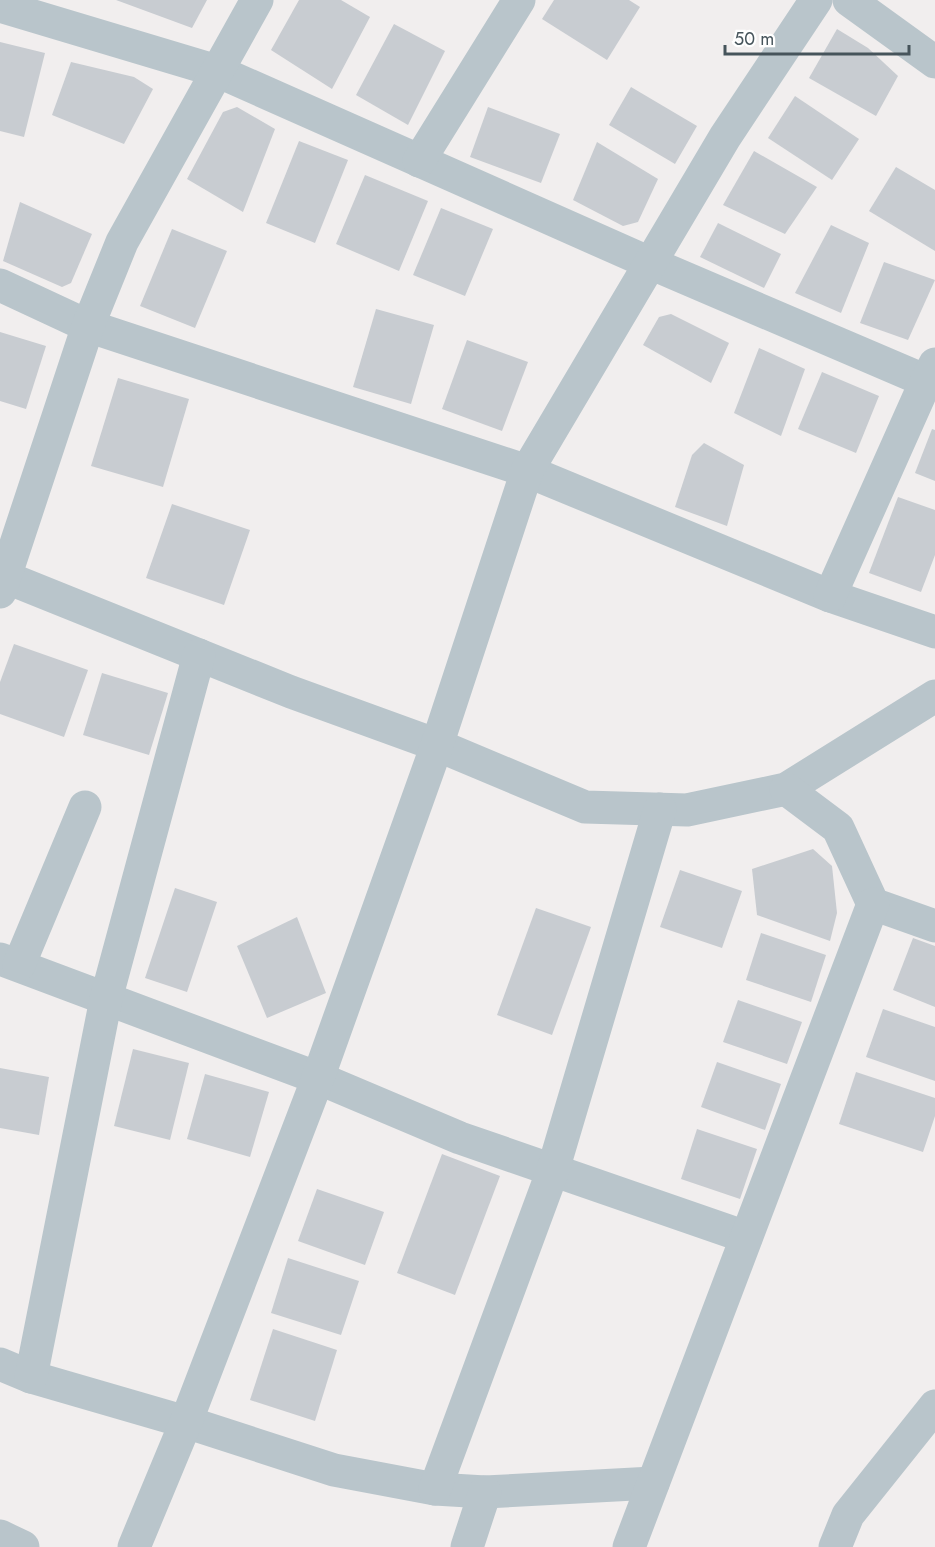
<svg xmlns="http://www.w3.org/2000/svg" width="935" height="1547" font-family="Jost,sans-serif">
<rect width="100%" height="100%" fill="#f1eeee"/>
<!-- building -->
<g fill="#c8ccd1">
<path d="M 116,0 L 207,0 L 192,28 Z"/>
<path d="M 299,0 L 341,0 L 370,17 L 332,89 L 271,50 Z"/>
<path d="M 554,0 L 629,0 L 640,7 L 607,60 L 542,19 Z"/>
<path d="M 394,24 L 445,51 L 408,125 L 356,95 Z"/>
<path d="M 837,29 L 868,48 L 898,76 L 876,116 L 809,78 Z"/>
<path d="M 0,42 L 45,53 L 24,137 L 0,131 Z"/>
<path d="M 71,62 L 134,77 L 153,89 L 124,144 L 52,115 Z"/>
<path d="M 631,87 L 697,126 L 675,164 L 609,125 Z"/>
<path d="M 795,96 L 859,139 L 832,180 L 768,138 Z"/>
<path d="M 237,107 L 275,129 L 243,212 L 187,179 L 223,112 Z"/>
<path d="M 488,107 L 560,134 L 541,183 L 470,157 Z"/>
<path d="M 299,141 L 348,160 L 315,243 L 266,223 Z"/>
<path d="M 597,142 L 658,179 L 638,222 L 623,226 L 573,200 Z"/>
<path d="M 754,151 L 817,187 L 785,234 L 723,205 Z"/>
<path d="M 896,167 L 935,190 L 935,251 L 869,211 Z"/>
<path d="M 365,175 L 428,201 L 399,271 L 336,244 Z"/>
<path d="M 20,202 L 92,234 L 71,283 L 62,287 L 3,261 Z"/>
<path d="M 441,208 L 493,229 L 465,296 L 413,275 Z"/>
<path d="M 718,223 L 781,254 L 764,288 L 700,257 Z"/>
<path d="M 831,225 L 869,243 L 841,313 L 795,293 Z"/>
<path d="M 172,229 L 227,251 L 195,328 L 140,306 Z"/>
<path d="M 884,262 L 935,280 L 908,340 L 860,323 Z"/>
<path d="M 376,309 L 434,325 L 411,404 L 353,387 Z"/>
<path d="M 671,314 L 729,343 L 711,383 L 643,345 L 659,317 Z"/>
<path d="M 0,332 L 46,346 L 26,409 L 0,401 Z"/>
<path d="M 467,340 L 528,362 L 502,431 L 442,409 Z"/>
<path d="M 759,348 L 805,369 L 781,436 L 734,413 Z"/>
<path d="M 822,372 L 879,396 L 856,453 L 798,429 Z"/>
<path d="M 118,378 L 189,399 L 163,487 L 91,466 Z"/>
<path d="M 932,429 L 935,430 L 935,481 L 915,473 Z"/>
<path d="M 704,443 L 744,465 L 727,526 L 675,507 L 692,455 Z"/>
<path d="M 898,497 L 935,510 L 935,555 L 921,592 L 869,573 Z"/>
<path d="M 172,504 L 250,530 L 224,605 L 146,578 Z"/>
<path d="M 14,644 L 88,670 L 64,737 L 0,714 L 0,682 Z"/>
<path d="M 102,673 L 168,693 L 149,755 L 83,735 Z"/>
<path d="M 813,849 L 832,866 L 837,913 L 830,941 L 757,915 L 752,869 Z"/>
<path d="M 680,870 L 742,891 L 722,948 L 660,927 Z"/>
<path d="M 175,888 L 217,902 L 187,992 L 145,978 Z"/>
<path d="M 536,908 L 591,927 L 552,1035 L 497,1015 Z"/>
<path d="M 297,917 L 326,993 L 267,1018 L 237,946 Z"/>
<path d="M 761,933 L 826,955 L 811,1002 L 746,980 Z"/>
<path d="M 913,938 L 935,946 L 935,1007 L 893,990 Z"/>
<path d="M 738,1000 L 802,1022 L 787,1064 L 723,1042 Z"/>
<path d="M 883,1009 L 935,1027 L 935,1081 L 866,1057 Z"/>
<path d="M 133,1049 L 189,1063 L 170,1140 L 114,1126 Z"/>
<path d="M 717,1062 L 781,1084 L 765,1130 L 701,1107 Z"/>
<path d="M 0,1068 L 49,1077 L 39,1135 L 0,1128 Z"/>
<path d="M 856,1072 L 935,1098 L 935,1116 L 923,1152 L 839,1124 Z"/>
<path d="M 205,1074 L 269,1092 L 250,1157 L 187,1139 Z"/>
<path d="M 697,1129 L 757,1149 L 740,1199 L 681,1179 Z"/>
<path d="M 442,1154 L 500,1176 L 455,1295 L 397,1273 Z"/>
<path d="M 317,1189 L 384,1212 L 365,1265 L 298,1241 Z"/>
<path d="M 288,1258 L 359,1281 L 341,1335 L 271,1313 Z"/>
<path d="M 273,1329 L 337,1350 L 315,1421 L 250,1400 Z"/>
</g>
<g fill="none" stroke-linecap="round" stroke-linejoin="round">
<!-- minor -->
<g stroke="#b9c5cb" stroke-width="33">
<path d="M 849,0 L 935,62"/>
<path d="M 0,6 L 217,71 L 650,263 L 926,381"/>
<path d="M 419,161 L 519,0"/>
<path d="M 0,285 L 88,326 L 527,471 L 830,596 L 935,632"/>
<path d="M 0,575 L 291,692 L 437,745 L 585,807 L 687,810 L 786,789 L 935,696"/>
<path d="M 0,592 L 88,326 L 122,242 L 257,0"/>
<path d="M 830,596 L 926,381 L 935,364"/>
<path d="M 786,789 L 838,828 L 873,904 L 935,926"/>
<path d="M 0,959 L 318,1078 L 460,1138 L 746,1237"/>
<path d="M 19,965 L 85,807"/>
<path d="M 0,1364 L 31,1377 L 186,1422 L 334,1470 L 435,1489 L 485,1492 L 653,1483"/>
<path d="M 31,1377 L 106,999 L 199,655"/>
<path d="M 435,1489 L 553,1170 L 660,809"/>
<path d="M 0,1536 L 23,1547"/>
<path d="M 134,1547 L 186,1422 L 318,1078 L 437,745 L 527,471 L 725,137 L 816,0"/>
<path d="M 467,1547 L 485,1492"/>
<path d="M 629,1547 L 873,904"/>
<path d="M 835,1547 L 848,1515 L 935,1406"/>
</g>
</g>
<!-- scale -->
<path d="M725 45v9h184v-9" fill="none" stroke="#46545b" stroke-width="3"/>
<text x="734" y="45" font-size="18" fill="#46545b" stroke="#ffffff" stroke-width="4.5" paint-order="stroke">50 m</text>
</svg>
